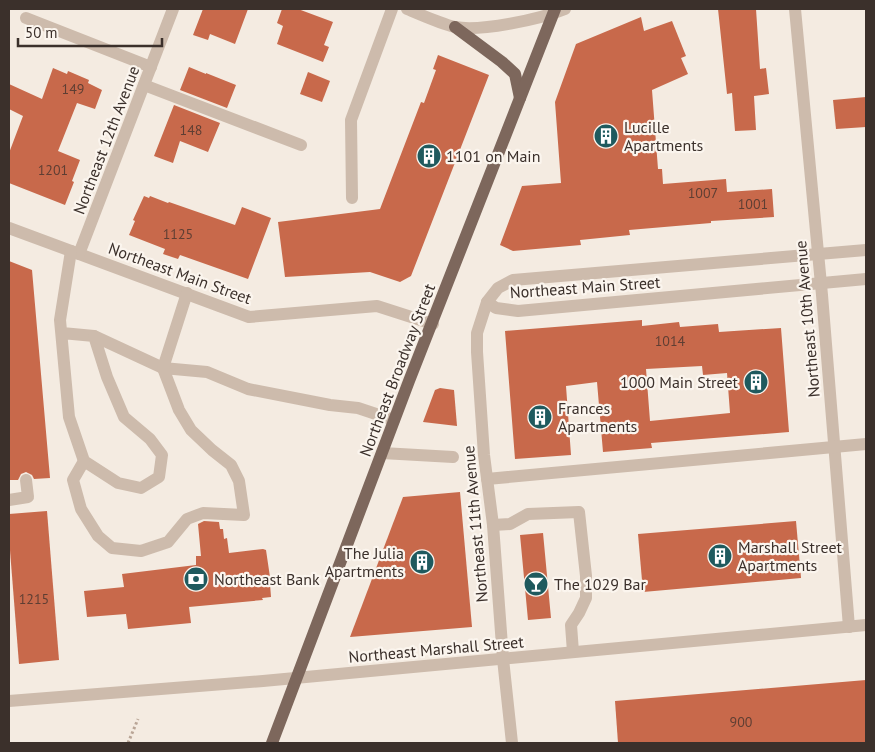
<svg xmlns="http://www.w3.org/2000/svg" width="875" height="752" font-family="'PT Sans',sans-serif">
<rect width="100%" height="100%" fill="#f4ebe1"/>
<!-- building -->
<g fill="#c8694b" fill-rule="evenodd">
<path d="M 203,9 L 248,9 L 235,44 L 210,34 L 208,40 L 193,35 Z"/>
<path d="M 282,9 L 298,9 L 333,22 L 324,45 L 329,47 L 323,62 L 277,44 L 283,26 L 277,23 Z"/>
<path d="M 718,9 L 756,9 L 760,69 L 766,68 L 769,94 L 754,96 L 756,130 L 735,131 L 732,93 L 727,94 Z"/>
<path d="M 641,17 L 644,31 L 672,21 L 686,56 L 681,58 L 688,74 L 652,90 L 658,169 L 662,169 L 663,184 L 726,179 L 727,192 L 772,189 L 774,217 L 711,221 L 711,223 L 629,230 L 630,235 L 580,240 L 581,245 L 513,251 L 500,245 L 522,186 L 561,183 L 555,102 L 576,44 Z"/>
<path d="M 438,55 L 489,75 L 411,276 L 400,282 L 370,272 L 285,277 L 278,222 L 380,209 L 421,102 L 424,103 L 436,70 L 433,69 Z"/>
<path d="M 189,67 L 206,74 L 206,73 L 236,85 L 227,108 L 180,90 Z"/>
<path d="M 53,68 L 67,74 L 68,71 L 89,80 L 88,83 L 102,90 L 95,109 L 77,103 L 58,151 L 80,160 L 72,181 L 74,182 L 65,205 L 9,183 L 9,153 L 23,116 L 9,109 L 9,84 L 42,99 Z"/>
<path d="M 308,72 L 330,81 L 322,102 L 300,94 Z"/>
<path d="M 866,97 L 866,127 L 836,129 L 833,100 Z"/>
<path d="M 174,105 L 220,123 L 208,152 L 180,141 L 173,163 L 154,156 Z"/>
<path d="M 144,196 L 149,198 L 150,196 L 168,203 L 169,202 L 235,225 L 242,207 L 271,218 L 248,279 L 180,255 L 178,259 L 163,254 L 165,249 L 129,235 L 135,221 L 133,220 Z"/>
<path d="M 9,261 L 32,270 L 50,478 L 34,479 L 32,475 L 26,472 L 21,474 L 18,480 L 9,480 Z"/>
<path d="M 642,320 L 642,326 L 679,322 L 680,327 L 718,324 L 719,332 L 781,328 L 789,432 L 651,443 L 652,448 L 603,452 L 597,382 L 566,386 L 571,455 L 515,459 L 505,331 ZM 702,366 L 703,375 L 727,373 L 730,413 L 650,421 L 646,369 Z"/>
<path d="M 440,388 L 454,390 L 457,426 L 423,422 L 435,390 Z"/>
<path d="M 460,492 L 472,627 L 350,637 L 403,497 Z"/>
<path d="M 47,511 L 59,660 L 19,664 L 9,538 L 9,514 Z"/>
<path d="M 204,521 L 219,522 L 220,529 L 223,529 L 224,539 L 227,538 L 229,553 L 263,549 L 266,550 L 271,584 L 270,584 L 271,597 L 262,598 L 263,600 L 189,607 L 191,623 L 128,629 L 126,614 L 87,617 L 84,591 L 124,587 L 122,574 L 196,565 L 196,556 L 201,556 L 198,524 Z"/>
<path d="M 796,521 L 801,578 L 643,592 L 638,534 Z"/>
<path d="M 543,533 L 551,618 L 528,620 L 520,535 Z"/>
<path d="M 866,680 L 866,743 L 618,743 L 615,701 Z"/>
</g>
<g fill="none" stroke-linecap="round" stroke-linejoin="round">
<!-- path -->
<path stroke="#b9a596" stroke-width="3" stroke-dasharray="2.5 2.5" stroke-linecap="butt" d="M 128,743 L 138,719"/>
<!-- minor -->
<g stroke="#cdbbac" stroke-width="12">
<path d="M 407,9 C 422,15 439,23 455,27 C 480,32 541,19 565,9"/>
<path d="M 795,9 L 822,295 L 849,627"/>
<path d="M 26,18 L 151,67"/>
<path d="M 144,85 L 301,145"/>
<path d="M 352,198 L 351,120 L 392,9"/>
<path d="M 9,228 L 249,317 L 377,306 L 433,324"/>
<path d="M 79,254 L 173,9"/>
<path d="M 487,302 L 496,308 L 518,311 L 866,279"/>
<path d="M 62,333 L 94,336 L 107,377 L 124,417 L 150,439 L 162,455 L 159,477 L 141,488 L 118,483 L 84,461 L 69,417 L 60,320 L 71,251"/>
<path d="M 94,336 L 163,368 L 207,372 L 248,389 L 330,405 L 358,408 L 394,420"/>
<path d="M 382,453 L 453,457"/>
<path d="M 84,461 L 73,480 L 81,509 L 98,536 L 112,548 L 141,551 L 168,542 L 187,519 L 203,513 L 244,515 L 239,481 L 231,465 L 212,450 L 191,430 L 179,410 L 163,368 L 187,293"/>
<path d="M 487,479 L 866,444"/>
<path d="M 9,500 L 28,497 L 26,480"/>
<path d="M 493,525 L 510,524 L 528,514 L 579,512 L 586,576 L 586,598 L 579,613 L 571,625 L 573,652"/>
<path d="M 9,701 L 263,681 L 866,625"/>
<path d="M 512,743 L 503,659 L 493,525 L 484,455 L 477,352 L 477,333 L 487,302 L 498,288 L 513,280 L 866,250"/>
</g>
<!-- major -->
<g stroke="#7d675c" stroke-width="12">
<path d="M 455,27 L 502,62 L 515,74 L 520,98"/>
<path d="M 272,743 L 409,381 L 555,9"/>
</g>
</g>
<!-- icons -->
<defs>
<symbol id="building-disc" viewBox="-11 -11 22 22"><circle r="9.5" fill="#1f5a5e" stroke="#fbf5ee"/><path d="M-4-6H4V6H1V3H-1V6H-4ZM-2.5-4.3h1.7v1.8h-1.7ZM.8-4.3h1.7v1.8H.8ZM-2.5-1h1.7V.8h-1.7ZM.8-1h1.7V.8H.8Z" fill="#fff"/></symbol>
<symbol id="bank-disc" viewBox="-11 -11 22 22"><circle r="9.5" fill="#1f5a5e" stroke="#fbf5ee"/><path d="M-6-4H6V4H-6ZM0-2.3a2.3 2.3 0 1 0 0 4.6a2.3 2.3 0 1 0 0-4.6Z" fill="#fff"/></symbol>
<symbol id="bar-disc" viewBox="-11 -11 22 22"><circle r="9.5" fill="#1f5a5e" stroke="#fbf5ee"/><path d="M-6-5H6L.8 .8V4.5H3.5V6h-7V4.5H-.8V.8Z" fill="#fff"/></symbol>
</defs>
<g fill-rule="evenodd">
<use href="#building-disc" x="592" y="122" width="28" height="28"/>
<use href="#building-disc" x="415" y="142" width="28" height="28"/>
<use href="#building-disc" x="742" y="368" width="28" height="28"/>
<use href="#building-disc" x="526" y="403" width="28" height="28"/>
<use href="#building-disc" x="706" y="542" width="28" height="28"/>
<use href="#building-disc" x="408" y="548" width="28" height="28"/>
<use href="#bank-disc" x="182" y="565" width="28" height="28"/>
<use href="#bar-disc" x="522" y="570" width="28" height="28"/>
</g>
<g text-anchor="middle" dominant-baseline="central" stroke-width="4.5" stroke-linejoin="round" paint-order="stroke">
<!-- number labels -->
<g font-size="14" fill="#5e3e33">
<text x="73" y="89">149</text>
<text x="191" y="130">148</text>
<text x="53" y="170">1201</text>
<text x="703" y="193">1007</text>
<text x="753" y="204">1001</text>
<text x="178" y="234">1125</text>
<text x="670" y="341">1014</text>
<text x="34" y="599">1215</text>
<text x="741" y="722">900</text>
</g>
<!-- poi labels -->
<g font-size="16" fill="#3b302b" stroke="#fbf5ee" text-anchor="start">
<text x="624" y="127">Lucille<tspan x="624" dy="18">Apartments</tspan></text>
<text x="446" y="156">1101 on Main</text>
<text x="738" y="382" text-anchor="end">1000 Main Street</text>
<text x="558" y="408">Frances<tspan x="558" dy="18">Apartments</tspan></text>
<text x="738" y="547">Marshall Street<tspan x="738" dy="18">Apartments</tspan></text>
<text x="404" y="553" text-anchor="end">The Julia<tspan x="404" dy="18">Apartments</tspan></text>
<text x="214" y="579">Northeast Bank</text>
<text x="554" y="584">The 1029 Bar</text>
</g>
<!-- street labels -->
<g font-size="16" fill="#3b302b" stroke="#fbf5ee">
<text transform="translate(106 140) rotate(-69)">Northeast 12th Avenue</text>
<text transform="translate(180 273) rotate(20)">Northeast Main Street</text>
<text transform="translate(585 287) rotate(-4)">Northeast Main Street</text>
<text transform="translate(807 319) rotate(-95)">Northeast 10th Avenue</text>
<text transform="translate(397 370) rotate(-69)">Northeast Broadway Street</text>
<text transform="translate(475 524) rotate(-95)">Northeast 11th Avenue</text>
<text transform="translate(436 649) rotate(-5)">Northeast Marshall Street</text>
</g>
</g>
<!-- border -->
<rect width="875" height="752" fill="none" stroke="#3b302b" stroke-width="20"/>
<!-- scale -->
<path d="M18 38v8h144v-8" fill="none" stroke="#3b302b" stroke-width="2.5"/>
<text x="25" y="38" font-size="15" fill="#3b302b" stroke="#fbf5ee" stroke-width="4" paint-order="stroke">50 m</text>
</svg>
